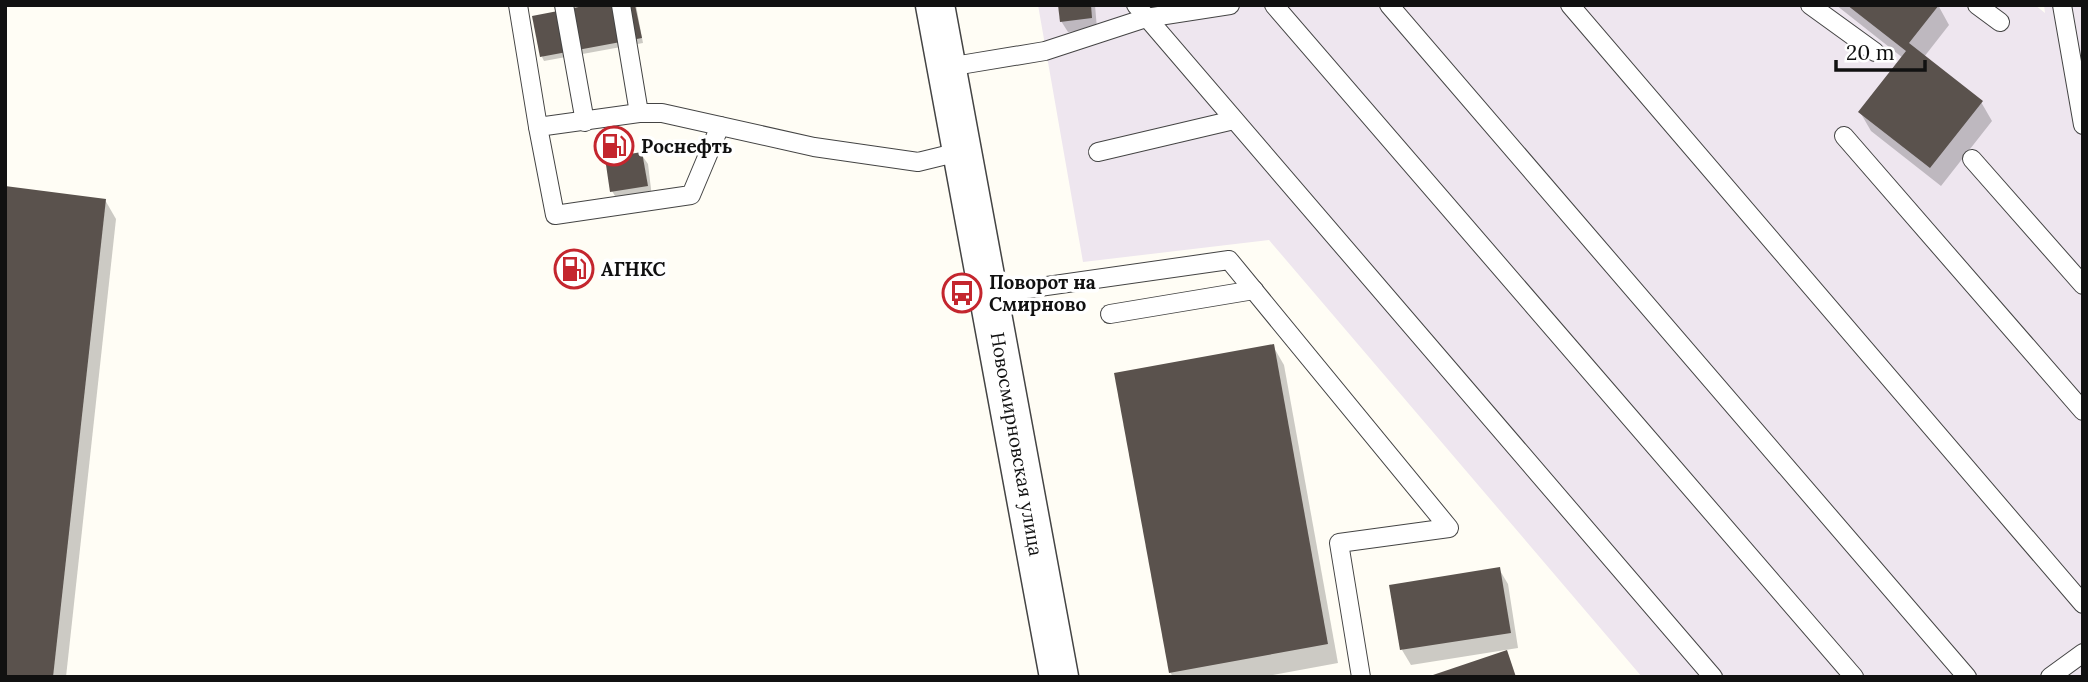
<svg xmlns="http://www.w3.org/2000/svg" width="2088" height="682" font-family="Lora,serif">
<rect width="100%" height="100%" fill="#fffdf5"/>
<!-- industrial -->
<path fill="#eee6ef" d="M 1038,5 L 2035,5 L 2045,13 L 2044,5 L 2083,5 L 2083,677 L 1642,677 L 1269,240 L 1083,262 Z"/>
<!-- shadow -->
<g fill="#0003">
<path d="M 598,5 L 636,5 L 643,43 L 544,61 L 542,57 Z"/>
<path d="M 1060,5 L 1095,5 L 1097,29 L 1068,32 L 1061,21 Z"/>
<path d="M 1836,5 L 1938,5 L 1949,25 L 1924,57 L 1981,102 L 1992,121 L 1941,186 L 1871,131 L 1860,112 L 1903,58 Z"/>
<path d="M 641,154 L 648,164 L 652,197 L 618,201 L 612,191 Z"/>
<path d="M 105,200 L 116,219 L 66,677 L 5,677 Z"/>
<path d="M 1273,346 L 1284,365 L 1338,663 L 1262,677 L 1173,677 L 1170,672 Z"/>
<path d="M 1499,569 L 1508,584 L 1518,648 L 1411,665 L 1402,650 Z"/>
</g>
<!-- building -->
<g fill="#5a524d">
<path d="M 589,5 L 635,5 L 642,38 L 540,57 L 532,16 Z"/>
<path d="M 1058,5 L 1091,5 L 1092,18 L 1060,22 Z"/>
<path d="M 1847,5 L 1939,5 L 1909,43 L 1983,101 L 1930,168 L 1858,112 L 1906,51 Z"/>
<path d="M 642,152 L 648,186 L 610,192 L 605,158 Z"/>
<path d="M 5,186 L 106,199 L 53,677 L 5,677 Z"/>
<path d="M 1274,344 L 1328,644 L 1169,673 L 1114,373 Z"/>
<path d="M 1500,567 L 1511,633 L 1400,650 L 1389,585 Z"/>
<path d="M 1507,650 L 1516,677 L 1430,677 L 1430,676 Z"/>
</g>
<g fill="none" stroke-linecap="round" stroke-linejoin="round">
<defs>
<g id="service">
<path d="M 518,5 L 538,127 L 639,113 L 662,113 L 814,147 L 918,162 L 963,151"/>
<path d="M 564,5 L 585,122"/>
<path d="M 621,5 L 639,113"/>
<path d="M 1136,5 L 1713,677"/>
<path d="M 1274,5 L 1854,677"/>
<path d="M 1389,5 L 1967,677"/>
<path d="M 1570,5 L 2083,604"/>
<path d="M 1810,5 L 1875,52"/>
<path d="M 1977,5 L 2000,22"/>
<path d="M 2062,5 L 2083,125"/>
<path d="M 948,67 L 1045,51 L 1146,18 L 1230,5"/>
<path d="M 538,127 L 555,215 L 691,195 L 720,126"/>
<path d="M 1844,136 L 2083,411"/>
<path d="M 1098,152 L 1234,120"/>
<path d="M 1972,159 L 2083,285"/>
<path d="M 990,294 L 1229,260 L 1449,528 L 1339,543 L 1361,677"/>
<path d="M 1110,314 L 1254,290"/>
<path d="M 2050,677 L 2083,653"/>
</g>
<path id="tertiary" d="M 935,5 L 1059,677"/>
</defs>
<!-- service casing -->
<use href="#service" stroke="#444" stroke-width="20"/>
<!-- tertiary casing -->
<use href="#tertiary" stroke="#444" stroke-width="41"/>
<!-- service -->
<use href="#service" stroke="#fff" stroke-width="18"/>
<!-- tertiary -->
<use href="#tertiary" stroke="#fff" stroke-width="38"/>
</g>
<!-- icons -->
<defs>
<symbol id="fuel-ring" viewBox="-11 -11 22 22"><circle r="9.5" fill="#fff" stroke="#c4262e" stroke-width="1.5"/><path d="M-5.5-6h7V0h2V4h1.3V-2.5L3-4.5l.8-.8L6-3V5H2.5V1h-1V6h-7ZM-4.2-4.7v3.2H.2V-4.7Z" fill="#c4262e"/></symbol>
<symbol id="bus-ring" viewBox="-11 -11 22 22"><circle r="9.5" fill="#fff" stroke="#c4262e" stroke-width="1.5"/><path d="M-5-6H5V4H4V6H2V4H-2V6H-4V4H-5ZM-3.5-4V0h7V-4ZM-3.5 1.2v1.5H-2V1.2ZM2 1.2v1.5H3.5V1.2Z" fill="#c4262e"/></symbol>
</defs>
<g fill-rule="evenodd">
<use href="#fuel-ring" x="592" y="124" width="44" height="44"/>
<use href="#fuel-ring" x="552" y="247" width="44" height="44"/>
<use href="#bus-ring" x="940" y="271" width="44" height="44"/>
</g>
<g text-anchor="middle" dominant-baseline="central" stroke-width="7" stroke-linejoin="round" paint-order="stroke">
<!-- poi labels -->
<g font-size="19" font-weight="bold" fill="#111" stroke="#fff" text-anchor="start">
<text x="641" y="146">Роснефть</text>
<text x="601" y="269">АГНКС</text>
<text x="989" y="282">Поворот на<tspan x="989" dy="22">Смирново</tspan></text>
</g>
<!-- street labels -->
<g font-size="19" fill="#111" stroke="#fff">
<text transform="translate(1017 444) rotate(80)">Новосмирновская улица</text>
</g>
</g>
<!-- border -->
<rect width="2088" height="682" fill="none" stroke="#111111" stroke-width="14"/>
<!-- scale -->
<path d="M1836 60v10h89v-10" fill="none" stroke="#111111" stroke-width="3.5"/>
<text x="1846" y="60" font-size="21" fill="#111111" stroke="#ffffff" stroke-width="5" paint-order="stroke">20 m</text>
</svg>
